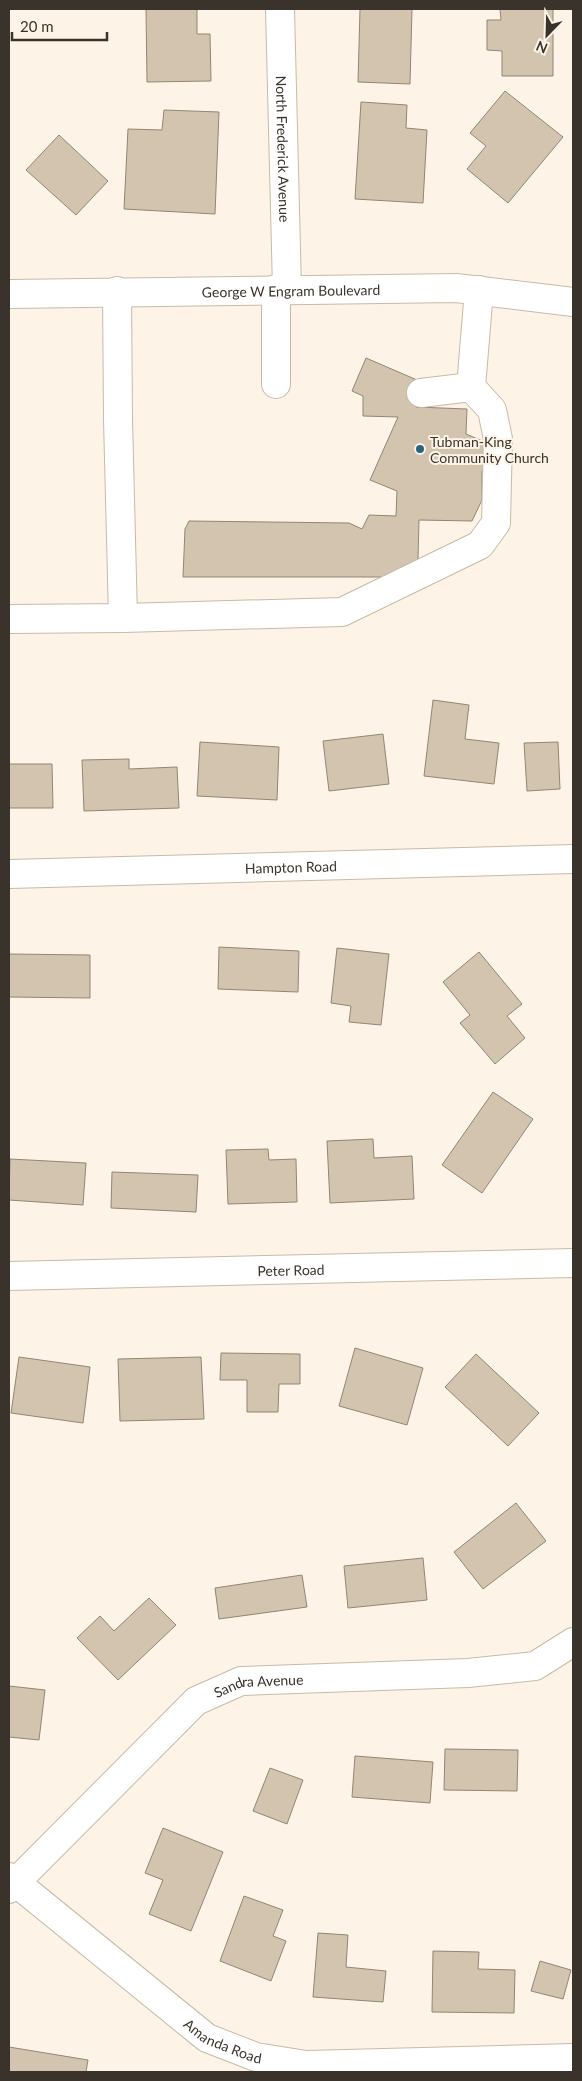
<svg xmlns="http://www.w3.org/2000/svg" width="582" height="2081" font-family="Lato,sans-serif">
<rect width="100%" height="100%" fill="#fdf4e7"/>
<!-- building -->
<g fill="#d2c4af" stroke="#938572">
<path d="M 146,9 L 197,9 L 197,34 L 210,34 L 211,81 L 147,82 Z"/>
<path d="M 360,9 L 412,9 L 410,84 L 358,82 Z"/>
<path d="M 500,9 L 553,9 L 553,76 L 502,76 L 502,51 L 487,50 L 487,20 L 501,20 Z"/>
<path d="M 505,91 L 563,137 L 508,203 L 467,169 L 486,146 L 470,133 Z"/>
<path d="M 361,102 L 407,105 L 406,128 L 427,130 L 423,203 L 355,199 Z"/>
<path d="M 164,110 L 219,112 L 215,214 L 124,209 L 128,129 L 162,130 Z"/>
<path d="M 59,135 L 108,181 L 76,215 L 26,170 Z"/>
<path d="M 366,358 L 417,380 L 416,407 L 467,409 L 466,434 L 494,446 L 482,472 L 482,500 L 472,521 L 419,520 L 418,559 L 410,577 L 183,577 L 185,529 L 189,521 L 349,523 L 362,529 L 369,515 L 396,516 L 397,491 L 370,480 L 398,417 L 363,416 L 363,396 L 352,391 Z"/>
<path d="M 433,700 L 469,705 L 465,739 L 499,743 L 494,784 L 424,776 Z"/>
<path d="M 383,734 L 389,784 L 329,791 L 323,741 Z"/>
<path d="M 200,742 L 279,747 L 277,800 L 197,796 Z"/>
<path d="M 558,742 L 560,789 L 527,791 L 524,743 Z"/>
<path d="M 129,759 L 129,769 L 177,767 L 179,808 L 84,811 L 82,760 Z"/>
<path d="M 9,764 L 52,764 L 53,808 L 9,808 Z"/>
<path d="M 219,947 L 299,951 L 298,992 L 218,989 Z"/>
<path d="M 337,948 L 389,954 L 381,1025 L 349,1022 L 351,1006 L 331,1003 Z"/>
<path d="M 479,952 L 522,1004 L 507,1016 L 525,1038 L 495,1064 L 460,1023 L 470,1015 L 443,982 Z"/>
<path d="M 9,954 L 90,955 L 90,998 L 9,997 Z"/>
<path d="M 493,1092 L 533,1119 L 482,1193 L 442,1165 Z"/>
<path d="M 373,1139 L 374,1158 L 412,1156 L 414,1199 L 330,1203 L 327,1141 Z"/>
<path d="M 268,1149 L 269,1160 L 296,1159 L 297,1202 L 228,1204 L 226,1150 Z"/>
<path d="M 10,1159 L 86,1163 L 83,1205 L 9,1200 Z"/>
<path d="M 112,1172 L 198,1175 L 196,1212 L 111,1208 Z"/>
<path d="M 355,1348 L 423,1368 L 407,1425 L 339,1406 Z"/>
<path d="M 221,1353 L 300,1354 L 300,1384 L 279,1384 L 278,1412 L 247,1412 L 247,1380 L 220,1380 Z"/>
<path d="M 476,1354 L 539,1413 L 508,1446 L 445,1387 Z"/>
<path d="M 19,1357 L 90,1367 L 83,1423 L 11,1413 Z"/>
<path d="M 201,1357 L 204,1419 L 120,1421 L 118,1359 Z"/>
<path d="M 516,1503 L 546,1541 L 483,1589 L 454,1552 Z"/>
<path d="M 423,1558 L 427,1600 L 348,1608 L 344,1566 Z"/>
<path d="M 302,1575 L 307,1607 L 219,1619 L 215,1588 Z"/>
<path d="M 149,1598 L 176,1625 L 118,1680 L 77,1638 L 100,1616 L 114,1631 Z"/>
<path d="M 9,1686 L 45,1690 L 39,1740 L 9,1737 Z"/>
<path d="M 445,1749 L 518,1750 L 517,1791 L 444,1790 Z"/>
<path d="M 355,1756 L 433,1762 L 430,1803 L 352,1797 Z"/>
<path d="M 270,1768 L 303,1780 L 287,1824 L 253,1811 Z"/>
<path d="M 163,1828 L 223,1852 L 191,1931 L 149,1914 L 163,1880 L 145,1873 Z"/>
<path d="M 244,1896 L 283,1910 L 273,1936 L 286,1941 L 271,1981 L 220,1961 Z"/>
<path d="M 318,1933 L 348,1935 L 346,1967 L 386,1971 L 383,2002 L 313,1997 Z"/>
<path d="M 433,1951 L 479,1952 L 478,1969 L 515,1970 L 514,2013 L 432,2012 Z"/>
<path d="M 540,1961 L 571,1970 L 563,1999 L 531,1991 Z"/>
<path d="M 9,2047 L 88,2060 L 86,2072 L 9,2072 Z"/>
</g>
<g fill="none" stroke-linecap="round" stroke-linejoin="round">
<defs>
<g id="minor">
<path id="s1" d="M 280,9 L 287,289"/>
<path d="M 276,384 L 276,289"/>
<path d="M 421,393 L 471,387"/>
<path d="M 123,618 L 342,612 L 480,545 L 496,523 L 498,439 L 492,410 L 471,387 L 479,290"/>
<path d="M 9,619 L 123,618 L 118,419 L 117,291"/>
<path id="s2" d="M 9,874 L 573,859"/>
<path id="s3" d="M 9,1276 L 573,1263"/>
<path id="s4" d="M 9,1877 L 207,2038 L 256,2057 L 306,2065 L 573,2058"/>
<path id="s5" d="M 9,1889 L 196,1701 L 241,1681 L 468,1673 L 535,1666 L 573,1642"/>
</g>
<g id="major">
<path id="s6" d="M 9,294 L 456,288 L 573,302"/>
</g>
</defs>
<!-- minor casing -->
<use href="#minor" stroke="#c8baa5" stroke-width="30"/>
<!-- major casing -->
<use href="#major" stroke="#c8baa5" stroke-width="30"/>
<!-- minor -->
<use href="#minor" stroke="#fff" stroke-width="28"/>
<!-- major -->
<use href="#major" stroke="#fff" stroke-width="28"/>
</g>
<!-- markers -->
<circle fill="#28657c" stroke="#fdf4e7" stroke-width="2" cx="420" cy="449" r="5"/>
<g text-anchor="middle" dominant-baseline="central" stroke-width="4" stroke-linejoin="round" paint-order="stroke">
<!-- street labels -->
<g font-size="14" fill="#39332b" stroke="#fdf4e7">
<text stroke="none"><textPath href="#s1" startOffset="140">North Frederick Avenue</textPath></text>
<text stroke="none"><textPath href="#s6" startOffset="282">George W Engram Boulevard</textPath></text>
<text stroke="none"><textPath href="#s2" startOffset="282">Hampton Road</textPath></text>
<text stroke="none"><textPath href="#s3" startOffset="282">Peter Road</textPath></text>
<text stroke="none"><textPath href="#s5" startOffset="331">Sandra Avenue</textPath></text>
<text stroke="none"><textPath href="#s4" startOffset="271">Amanda Road</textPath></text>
</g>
<!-- poi labels -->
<g font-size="14" fill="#39332b" stroke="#fdf4e7" text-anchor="start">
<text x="430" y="441">Tubman-King<tspan x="430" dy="16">Community Church</tspan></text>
</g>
</g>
<!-- border -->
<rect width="582" height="2081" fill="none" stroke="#39332b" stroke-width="20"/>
<!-- north arrow -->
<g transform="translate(547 35) rotate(203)" stroke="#fdf4e7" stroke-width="4" paint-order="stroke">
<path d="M0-4L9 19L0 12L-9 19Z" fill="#39332b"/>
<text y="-8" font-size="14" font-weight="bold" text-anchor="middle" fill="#39332b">N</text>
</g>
<!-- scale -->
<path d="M12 32v8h95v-8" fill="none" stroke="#39332b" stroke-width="2.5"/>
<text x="20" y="32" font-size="15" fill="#39332b" stroke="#fdf4e7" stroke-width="4" paint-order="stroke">20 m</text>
</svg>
